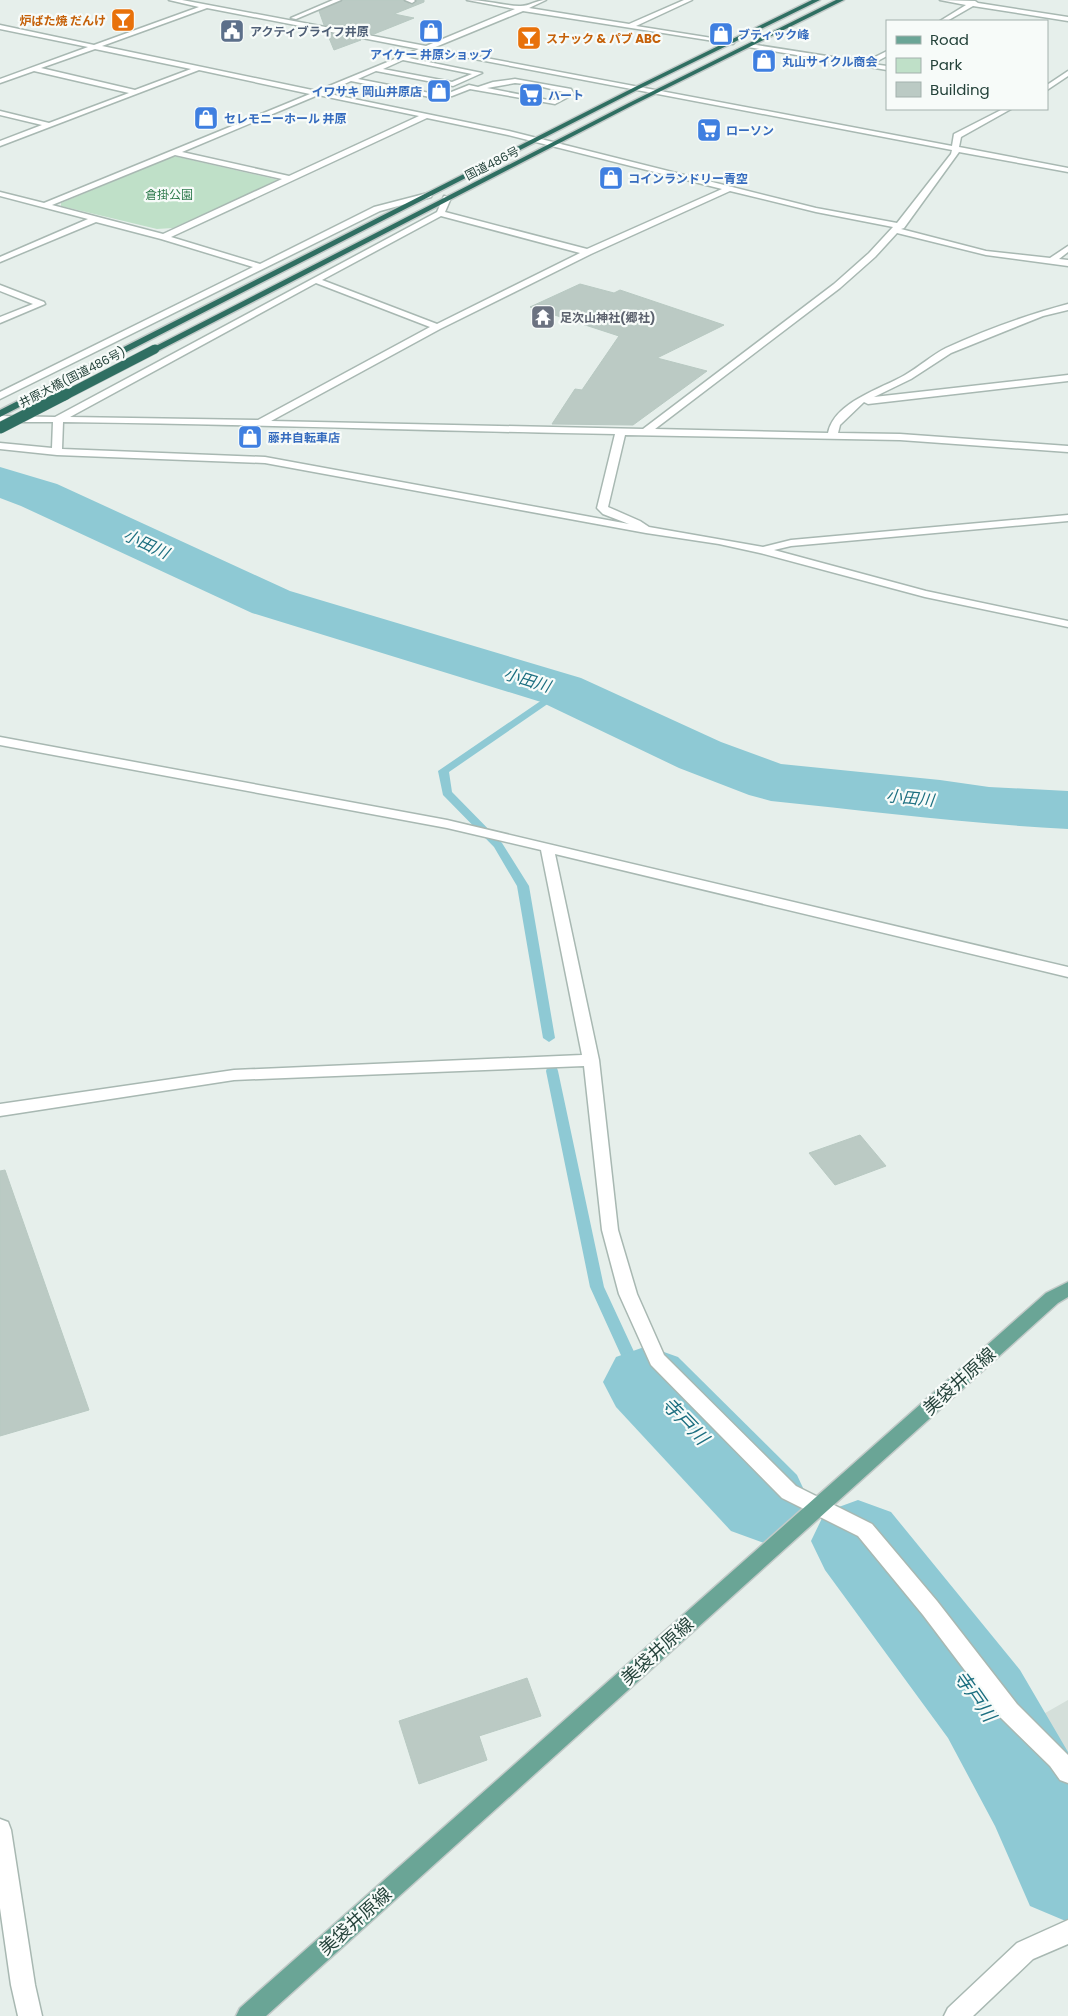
<svg xmlns="http://www.w3.org/2000/svg" width="1068" height="2016" font-family="Poppins,'Noto Sans JP',sans-serif">
<rect width="100%" height="100%" fill="#e6efeb"/>
<!-- built -->
<path fill="#d4dfda" d="M 1068,1700 L 1068,1792 L 1019,1728 Z"/>
<!-- green -->
<path fill="#bfe0c8" d="M 172,157 L 178,157 L 279,180 L 173,228 L 157,229 L 61,206 L 61,203 Z"/>
<g fill="none" stroke-linecap="round" stroke-linejoin="round">
<!-- stream -->
<g fill="#8ec9d4" fill-rule="evenodd">
<path d="M 561,687 L 565,688 L 565,692 L 449,772 L 452,792 L 502,843 L 529,886 L 555,1038 L 549,1042 L 543,1038 L 517,886 L 494,847 L 443,795 L 438,771 Z"/>
<path d="M 552,1066 L 557,1068 L 558,1071 L 604,1287 L 636,1356 L 655,1382 L 652,1386 L 647,1388 L 642,1386 L 625,1364 L 590,1287 L 546,1071 L 547,1068 Z"/>
</g>
<!-- river -->
<g fill="#8ec9d4" fill-rule="evenodd">
<path d="M 0,467 L 57,484 L 290,591 L 581,678 L 721,742 L 781,764 L 940,780 L 989,787 L 1068,791 L 1068,829 C 969,824 870,811 771,801 L 749,795 L 679,768 L 541,702 L 252,613 L 21,506 L 0,498 Z"/>
<path d="M 647,1346 L 678,1357 L 797,1475 L 810,1503 L 797,1531 L 764,1543 L 731,1531 L 616,1407 L 603,1382 L 616,1357 Z"/>
<path d="M 858,1500 L 891,1512 L 1020,1670 L 1068,1752 L 1068,1922 L 1030,1906 L 995,1826 L 948,1738 L 825,1570 L 811,1541 L 825,1512 Z"/>
</g>
</g>
<!-- building -->
<g fill="#bbcac4" stroke="#b8c9c2">
<path d="M 343,0 L 403,0 L 411,5 L 416,3 L 416,0 L 424,0 L 424,2 L 394,14 L 414,18 L 374,34 L 324,25 L 319,11 Z"/>
<path d="M 327,33 L 361,40 L 334,50 Z"/>
<path d="M 580,284 L 614,293 L 620,290 L 724,325 L 657,358 L 707,371 L 633,425 L 552,424 L 575,389 L 582,390 L 619,336 L 530,307 Z"/>
<path d="M 860,1135 L 886,1166 L 835,1185 L 809,1153 Z"/>
<path d="M 5,1170 L 89,1410 L 0,1436 L 0,1171 Z"/>
<path d="M 527,1678 L 541,1716 L 479,1736 L 487,1760 L 419,1784 L 399,1721 Z"/>
</g>
<g fill="none" stroke-linecap="round" stroke-linejoin="round">
<defs>
<g id="minor">
<path d="M 169,0 L 182,0 L 426,46 L 515,9 L 467,0 C 485,0 501,5 519,6 C 528,7 536,0 546,0 L 529,8 L 629,24 L 684,0 L 692,0 L 636,26 L 731,41 L 734,43 L 733,44 L 523,11 L 433,48 L 952,146 L 954,134 L 1003,109 L 1011,109 L 961,137 L 959,147 L 1068,168 L 1068,172 L 959,152 L 904,228 L 901,229 L 986,251 L 1050,258 L 1068,246 L 1068,252 L 1059,259 L 1068,260 L 1068,266 L 986,255 L 897,233 L 875,257 L 840,288 L 655,429 L 828,433 C 834,402 881,389 905,375 C 919,367 932,355 946,348 C 985,330 1027,315 1068,304 L 1068,310 L 1043,316 L 951,353 L 911,379 L 874,397 L 1068,375 L 1068,381 L 868,404 L 864,402 L 840,425 L 838,433 L 900,434 L 1068,446 L 1068,452 L 900,440 L 625,435 L 608,507 L 640,521 L 649,527 L 763,547 L 791,540 L 1068,515 L 1068,521 L 791,546 L 774,550 L 926,591 L 1068,621 L 1068,627 L 925,597 L 760,553 L 719,544 L 646,533 L 265,463 L 57,455 L 0,449 L 0,443 L 52,448 L 53,422 L 0,422 L 0,416 L 55,417 L 437,212 L 444,196 L 451,198 L 445,212 L 587,249 L 722,189 L 508,135 L 427,118 L 171,237 L 260,264 L 374,207 L 428,193 L 432,195 L 431,197 L 380,211 L 0,399 L 0,392 L 253,267 L 161,239 L 96,222 L 0,262 L 0,257 L 88,219 L 0,196 L 0,192 L 44,203 L 310,94 L 199,70 L 0,146 L 0,141 L 42,125 L 0,115 L 0,111 L 49,123 L 129,93 L 34,71 L 0,83 L 0,79 L 88,47 L 0,29 L 0,25 L 94,45 L 199,7 ZM 207,8 L 419,49 L 317,91 L 102,46 ZM 95,49 L 191,69 L 135,90 L 41,68 ZM 427,50 L 952,150 L 951,154 L 897,223 L 816,208 L 509,131 L 325,93 L 351,81 L 435,98 L 452,96 L 470,89 L 555,104 L 574,94 L 571,89 L 515,79 L 493,82 L 478,87 L 469,85 L 449,93 L 435,94 L 358,79 L 376,71 L 453,86 L 482,73 L 409,58 ZM 403,60 L 472,74 L 452,82 L 383,69 ZM 515,83 L 535,85 L 567,93 L 554,100 L 548,100 L 487,88 ZM 318,95 L 419,116 L 289,176 L 182,152 ZM 175,155 L 282,179 L 163,234 L 52,205 ZM 730,191 L 816,212 L 893,227 L 869,253 L 834,284 L 643,429 L 271,421 L 440,329 L 591,254 ZM 441,216 L 580,253 L 437,324 L 322,280 ZM 316,283 L 430,327 L 258,420 L 70,417 ZM 63,422 C 247,424 431,431 615,434 L 597,508 L 603,514 L 629,524 L 265,457 L 62,449 Z"/>
<path d="M 333,0 L 341,0 L 296,19 L 291,18 Z"/>
<path d="M 405,0 L 414,0 L 415,1 L 412,3 Z"/>
<path d="M 940,0 L 975,1 L 978,3 L 1068,17 L 1068,21 L 973,6 L 947,21 L 940,21 L 966,5 Z"/>
<path d="M 750,44 L 865,62 L 887,51 L 887,56 L 872,64 L 887,66 L 887,70 L 748,47 L 747,46 Z"/>
<path d="M 1068,71 L 1068,76 L 1047,90 L 1047,85 Z"/>
<path d="M 0,285 L 44,302 L 45,304 L 0,323 L 0,317 L 33,304 L 0,291 Z"/>
<path d="M 0,737 L 447,820 L 1068,967 L 1068,977 L 555,854 L 599,1060 L 618,1230 L 637,1294 L 664,1355 L 796,1486 L 872,1524 L 937,1601 L 1017,1704 L 1068,1755 L 1068,1783 L 1060,1780 L 1050,1766 L 1001,1718 L 923,1615 L 858,1536 L 782,1498 L 651,1365 L 619,1294 L 602,1230 L 584,1066 L 234,1080 L 0,1116 L 0,1104 L 234,1070 L 582,1055 L 541,850 L 447,828 L 0,745 Z"/>
<path d="M 0,1819 L 8,1822 L 11,1830 L 35,1985 L 42,2016 L 18,2016 L 11,1985 L 0,1908 Z"/>
<path d="M 1068,1920 L 1068,1944 L 1033,1959 L 973,2016 L 944,2016 L 948,2008 L 1017,1943 Z"/>
</g>
<path id="major" d="M 1068,1282 L 1068,1297 L 1058,1303 L 266,2016 L 236,2016 L 240,2008 L 1046,1293 Z"/>
<g id="highway">
<path d="M 812,0 L 820,0 L 639,89 L 0,417 L 0,410 L 635,87 Z"/>
<path d="M 836,0 L 844,0 L 633,105 L 158,351 L 152,351 L 150,349 L 629,103 Z"/>
</g>
</defs>
<!-- minor casing -->
<use href="#minor" stroke="#a8b8b2" stroke-width="3"/>
<!-- major casing -->
<use href="#major" stroke="#c2cac8" stroke-width="3"/>
<!-- highway casing -->
<use href="#highway" stroke="#c2cac8" stroke-width="3"/>
<!-- minor -->
<use href="#minor" fill="#fff" fill-rule="evenodd"/>
<!-- major -->
<use href="#major" fill="#6aa596" fill-rule="evenodd"/>
<!-- highway -->
<use href="#highway" fill="#2f6f62" fill-rule="evenodd"/>
<defs>
<path id="highway-bridge-far1" d="M 64,396 L 155,349"/>
<path id="highway-bridge" d="M 0,428 L 66,394"/>
</defs>
<!-- highway-bridge-far1 casing -->
<use href="#highway-bridge-far1" stroke="#c2cac8" stroke-width="10" stroke-linecap="butt"/>
<!-- highway-bridge casing -->
<use href="#highway-bridge" stroke="#c2cac8" stroke-width="12" stroke-linecap="butt"/>
<!-- highway-bridge-far1 -->
<use href="#highway-bridge-far1" stroke="#2f6f62" stroke-width="9"/>
<!-- highway-bridge -->
<use href="#highway-bridge" stroke="#2f6f62" stroke-width="11"/>
</g>
<!-- icons -->
<defs>
<symbol id="bar-square" viewBox="-11 -11 22 22"><rect x="-9" y="-9" width="18" height="18" rx="4" fill="#e8710a" stroke="#f7fbf9"/><path d="M-6-5H6L.8 .8V4.5H3.5V6h-7V4.5H-.8V.8Z" fill="#fff"/></symbol>
<symbol id="civic-square" viewBox="-11 -11 22 22"><rect x="-9" y="-9" width="18" height="18" rx="4" fill="#5c6f8a" stroke="#f7fbf9"/><path d="M-.6-6.5H3V-4.5H.6V-3L4-1V1h2V6H-6V1h2V-1L-.6-3ZM-1.2 2.5V6h2.4V2.5Z" fill="#fff"/></symbol>
<symbol id="shop-square" viewBox="-11 -11 22 22"><rect x="-9" y="-9" width="18" height="18" rx="4" fill="#3f7fe0" stroke="#f7fbf9"/><path d="M-5-2.5h2.3a2.7 3.5 0 0 1 5.4 0H5L5.5 6h-11ZM-1.5-2.5h3a1.5 2.3 0 0 0-3 0Z" fill="#fff"/></symbol>
<symbol id="supermarket-square" viewBox="-11 -11 22 22"><rect x="-9" y="-9" width="18" height="18" rx="4" fill="#3f7fe0" stroke="#f7fbf9"/><path d="M-6-5.5h2.5l.6 2H6L4.5 2H-2.5L-4.4-4H-6ZM-1.5 3.2a1.3 1.3 0 1 0 .1 0ZM3 3.2a1.3 1.3 0 1 0 .1 0Z" fill="#fff"/></symbol>
<symbol id="temple-square" viewBox="-11 -11 22 22"><rect x="-9" y="-9" width="18" height="18" rx="4" fill="#6b7280" stroke="#f7fbf9"/><path d="M0-6L5-2H3V0L6.5 2.5H4V6H1.5V3h-3V6H-4V2.5H-6.5L-3 0V-2H-5Z" fill="#fff"/></symbol>
</defs>
<g fill-rule="evenodd">
<use href="#bar-square" x="109" y="6" width="28" height="28"/>
<use href="#civic-square" x="218" y="17" width="28" height="28"/>
<use href="#shop-square" x="417" y="17" width="28" height="28"/>
<use href="#shop-square" x="707" y="20" width="28" height="28"/>
<use href="#bar-square" x="515" y="24" width="28" height="28"/>
<use href="#shop-square" x="750" y="47" width="28" height="28"/>
<use href="#shop-square" x="425" y="77" width="28" height="28"/>
<use href="#supermarket-square" x="517" y="81" width="28" height="28"/>
<use href="#shop-square" x="192" y="104" width="28" height="28"/>
<use href="#supermarket-square" x="695" y="116" width="28" height="28"/>
<use href="#shop-square" x="597" y="164" width="28" height="28"/>
<use href="#temple-square" x="529" y="303" width="28" height="28"/>
<use href="#shop-square" x="236" y="423" width="28" height="28"/>
</g>
<g text-anchor="middle" dominant-baseline="central" stroke-width="4.5" stroke-linejoin="round" paint-order="stroke">
<!-- far-food labels -->
<g font-size="12" font-weight="bold" fill="#c56008" stroke="#f7fbf9" text-anchor="end">
<text x="106" y="20">炉ばた焼 だんけ</text>
<text x="546" y="38" text-anchor="start">スナック &amp; パブ ABC</text>
</g>
<!-- far-service labels -->
<g font-size="12" font-weight="bold" fill="#4e5e75" stroke="#f7fbf9" text-anchor="start">
<text x="250" y="31">アクティブライフ井原</text>
</g>
<!-- far-shop labels -->
<g font-size="12" font-weight="bold" fill="#366cbe" stroke="#f7fbf9" text-anchor="start">
<text x="738" y="34">ブティック峰</text>
<text x="431" y="54" text-anchor="middle">アイケー 井原ショップ</text>
<text x="782" y="61">丸山サイクル商会</text>
<text x="422" y="91" text-anchor="end">イワサキ 岡山井原店</text>
<text x="548" y="95">ハート</text>
<text x="224" y="118">セレモニーホール 井原</text>
<text x="726" y="130">ローソン</text>
<text x="628" y="178">コインランドリー青空</text>
<text x="268" y="437">藤井自転車店</text>
</g>
<!-- far-street labels -->
<g font-size="12" fill="#24423a" stroke="#f7fbf9">
<text transform="translate(492 163) rotate(-27)">国道486号</text>
<text transform="translate(72 377) rotate(-27)">井原大橋(国道486号)</text>
</g>
<!-- far-park labels -->
<g font-size="12" fill="#2d7a4b" stroke="#f7fbf9">
<text x="169" y="194">倉掛公園</text>
</g>
<!-- far-worship labels -->
<g font-size="12" font-weight="bold" fill="#5b616d" stroke="#f7fbf9" text-anchor="start">
<text x="560" y="317">足次山神社(郷社)</text>
</g>
<!-- water labels -->
<g font-size="16" font-style="italic" fill="#1c6f80" stroke="#f7fbf9">
<text transform="translate(146 544) rotate(25)">小田川</text>
<text transform="translate(527 680) rotate(17)">小田川</text>
<text transform="translate(910 798) rotate(6)">小田川</text>
</g>
<!-- near-street labels -->
<g font-size="18" fill="#24423a" stroke="#f7fbf9">
<text transform="translate(959 1381) rotate(-42)">美袋井原線</text>
<text transform="translate(657 1651) rotate(-42)">美袋井原線</text>
<text transform="translate(355 1921) rotate(-42)">美袋井原線</text>
</g>
<!-- near-water labels -->
<g font-size="19" font-style="italic" fill="#1c6f80" stroke="#f7fbf9">
<text transform="translate(685 1421) rotate(46)">寺戸川</text>
<text transform="translate(975 1696) rotate(55)">寺戸川</text>
</g>
</g>
<!-- legend -->
<rect x="886" y="20" width="162" height="90" fill="#f7fbf9" stroke="#a3b1ad"/>
<rect x="896" y="36" width="25" height="8" fill="#6aa596" stroke="#a3b1ad"/>
<text x="930" y="45" font-size="15" fill="#24423a">Road</text>
<rect x="896" y="58" width="25" height="15" fill="#bfe0c8" stroke="#a3b1ad"/>
<text x="930" y="70" font-size="15" fill="#24423a">Park</text>
<rect x="896" y="82" width="25" height="15" fill="#bbcac4" stroke="#a3b1ad"/>
<text x="930" y="95" font-size="15" fill="#24423a">Building</text>
</svg>
